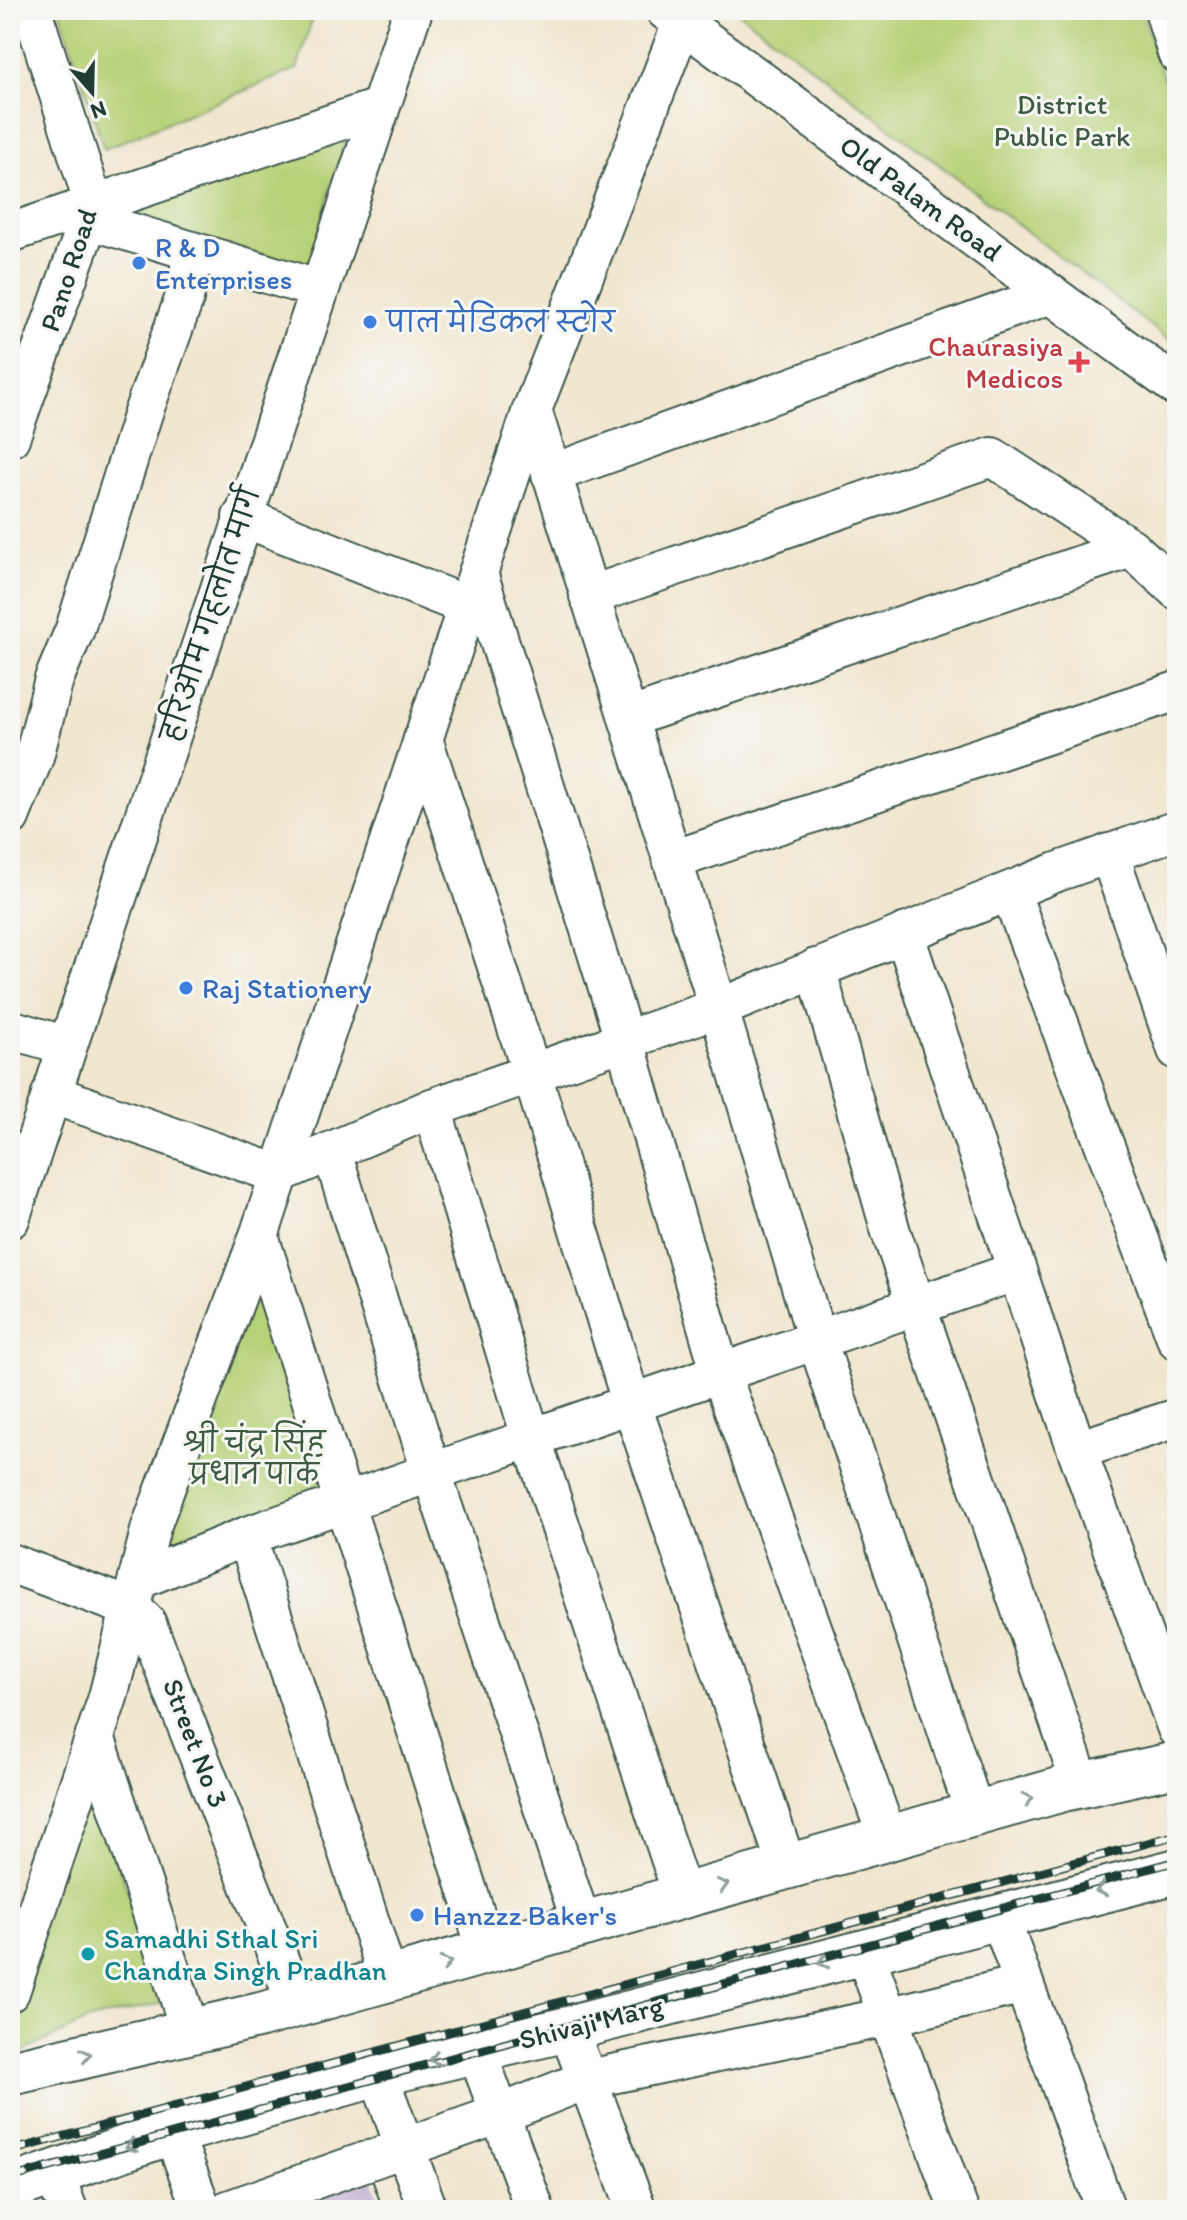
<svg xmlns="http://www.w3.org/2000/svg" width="1187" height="2220" font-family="Itim,'Playpen Sans Deva',sans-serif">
<rect width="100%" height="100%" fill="#f6f6f2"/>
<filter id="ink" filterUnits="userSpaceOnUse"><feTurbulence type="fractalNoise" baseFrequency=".0125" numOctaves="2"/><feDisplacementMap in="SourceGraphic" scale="16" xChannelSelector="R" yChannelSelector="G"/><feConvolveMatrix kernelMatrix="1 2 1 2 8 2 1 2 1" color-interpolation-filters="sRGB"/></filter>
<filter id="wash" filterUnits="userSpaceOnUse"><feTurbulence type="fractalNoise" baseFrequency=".006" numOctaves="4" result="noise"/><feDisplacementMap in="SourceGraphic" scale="32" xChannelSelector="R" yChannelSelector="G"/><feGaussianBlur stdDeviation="1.8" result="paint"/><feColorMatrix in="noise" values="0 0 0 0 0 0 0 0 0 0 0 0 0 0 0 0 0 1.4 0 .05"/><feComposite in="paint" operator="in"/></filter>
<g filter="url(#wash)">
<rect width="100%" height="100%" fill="#f1e6ce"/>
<!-- green -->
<g fill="#b6d177" stroke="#6a8756" stroke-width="2">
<path d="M 60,10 L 315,10 L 297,69 L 104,149 Z"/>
<path d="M 736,10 L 1141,10 L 1177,119 L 1177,346 Z"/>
<path d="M 347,134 L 308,267 L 107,213 Z"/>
<path d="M 260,1279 L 326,1491 L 157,1559 Z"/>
<path d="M 83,1790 L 95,1798 L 167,2002 L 86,2021 L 10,2058 L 10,2009 Z"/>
</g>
<g id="blocks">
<!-- building -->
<path fill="#b09bc7" d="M 368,2168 L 383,2210 L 311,2210 L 304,2190 Z"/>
</g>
</g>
<g filter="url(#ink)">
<use href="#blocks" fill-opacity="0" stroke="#3e564b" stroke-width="2"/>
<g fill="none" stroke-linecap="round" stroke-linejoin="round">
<defs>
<g id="minor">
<path d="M 665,10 L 1177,387"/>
<path d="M 1164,10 L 1177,53"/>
<path d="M 90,220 L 317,289"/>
<path d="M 10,233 L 378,108"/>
<path d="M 532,410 L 718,1006 L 816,1337 L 975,1814"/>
<path d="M 10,438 L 94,205 L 32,10"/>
<path d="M 551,474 L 1051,294"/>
<path d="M 242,517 L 467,606"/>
<path d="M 478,573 L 625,1042 L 720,1371 L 888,1839"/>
<path d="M 589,596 L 992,457 L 1131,548 L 1177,590"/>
<path d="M 628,718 L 1131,548"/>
<path d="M 423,739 L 532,1074 L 631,1402 L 787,1867"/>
<path d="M 10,817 L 34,757 L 54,679 L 75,629 L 143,413 L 184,299 L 193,252"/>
<path d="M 1109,853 L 1177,1050"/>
<path d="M 673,860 L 1177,691"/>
<path d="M 1010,891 L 1177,1340"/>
<path d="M 904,933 L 1077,1450 L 1177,1729"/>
<path d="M 816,968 L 891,1232 L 1081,1785"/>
<path d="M 10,1029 L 67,1046"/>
<path d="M 51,1094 L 278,1174 L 432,1108 L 732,1003 L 1057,872 L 1177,830"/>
<path d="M 432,1108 L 531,1437 L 683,1897"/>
<path d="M 332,1152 L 431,1471 L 582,1925"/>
<path d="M 10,1219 L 413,10"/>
<path d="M 259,1236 L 487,1951"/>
<path d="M 1077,1450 L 1177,1418"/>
<path d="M 247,1536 L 388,1979"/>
<path d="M 10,1563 L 131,1608 L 146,1622 L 297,2005"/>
<path d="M 138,1580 L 247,1536 L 1017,1271"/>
<path d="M 95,1736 L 190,2031"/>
<path d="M 999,1915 L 1106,2210"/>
<path d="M 864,1951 L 959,2210"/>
<path d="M 10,1992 L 108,1697 L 151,1527 L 259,1236 L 532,410 L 682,23"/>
<path d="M 568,2029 L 637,2210"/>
<path d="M 476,2049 L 535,2210"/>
<path d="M 378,2074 L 428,2210"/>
<path d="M 173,2133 L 202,2210"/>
<path d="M 54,2173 L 68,2210"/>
<path d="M 228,2210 L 500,2114 L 588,2079 L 887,2017 L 1024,1984"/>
</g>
<g id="major">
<path d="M 10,2073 L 261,2015 L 1063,1789 L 1177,1764"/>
<path d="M 10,2188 L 154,2138 L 378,2074 L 568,2029 L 1177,1871"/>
</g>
</defs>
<!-- minor casing -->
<use href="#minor" stroke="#3e564b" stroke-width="42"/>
<!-- major casing -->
<use href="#major" stroke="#3e564b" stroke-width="48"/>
<!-- minor -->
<use href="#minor" stroke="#fff" stroke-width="38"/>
<!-- major -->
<use href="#major" stroke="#fff" stroke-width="44"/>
<defs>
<g id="rail">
<path d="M 10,2151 L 1177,1835"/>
<path d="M 10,2178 L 1177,1861"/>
</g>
</defs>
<!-- rail casing -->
<use href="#rail" stroke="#1f3d34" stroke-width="9"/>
<!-- rail -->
<use href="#rail" stroke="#f6f6f2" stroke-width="6" stroke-dasharray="18" stroke-linecap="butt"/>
</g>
<!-- one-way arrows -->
<defs><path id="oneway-chevron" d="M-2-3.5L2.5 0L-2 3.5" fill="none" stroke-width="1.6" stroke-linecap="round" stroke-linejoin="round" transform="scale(2)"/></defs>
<g stroke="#8f9e9a">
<use href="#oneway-chevron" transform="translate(1028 1799) rotate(-16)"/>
<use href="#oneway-chevron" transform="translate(723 1885) rotate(-16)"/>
<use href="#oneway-chevron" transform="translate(1101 1890) rotate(166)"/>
<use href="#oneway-chevron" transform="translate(823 1962) rotate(165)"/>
<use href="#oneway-chevron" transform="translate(446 1963) rotate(-16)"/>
<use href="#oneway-chevron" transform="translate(86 2055) rotate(-13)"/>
<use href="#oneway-chevron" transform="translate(435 2059) rotate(166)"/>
<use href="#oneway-chevron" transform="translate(131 2146) rotate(161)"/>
</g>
</g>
<!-- markers -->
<g fill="#3f7fe0" stroke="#f6f6f2" stroke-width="3">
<circle cx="139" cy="263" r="8"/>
<circle cx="370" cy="322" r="8"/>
<circle cx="186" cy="988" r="8"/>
<circle cx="417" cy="1915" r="8"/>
</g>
<path fill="#e0444e" stroke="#f6f6f2" stroke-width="3" d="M1075 350h8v8h8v8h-8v8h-8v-8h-8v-8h8z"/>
<circle fill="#0f9aa8" stroke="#f6f6f2" stroke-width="3" cx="88" cy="1954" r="8"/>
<g text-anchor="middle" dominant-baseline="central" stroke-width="6" stroke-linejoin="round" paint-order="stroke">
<!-- park labels -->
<g font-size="28" fill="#3d5b41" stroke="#f6f6f2">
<text x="1062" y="104">District<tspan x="1062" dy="32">Public Park</tspan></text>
<text x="254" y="1442">श्री चंद्र सिंह<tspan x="254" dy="32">प्रधान पार्क</tspan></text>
</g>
<!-- street labels -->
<g font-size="28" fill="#1f3d34" stroke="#f6f6f2">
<text transform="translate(921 198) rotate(36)">Old Palam Road</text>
<text transform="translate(68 270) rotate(-72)">Pano Road</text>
<text transform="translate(210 614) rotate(-72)">हरिओम गहलोत मार्ग</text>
<text transform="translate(196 1743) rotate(69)">Street No 3</text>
<text transform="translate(591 2022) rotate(-14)">Shivaji Marg</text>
</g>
<!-- shop labels -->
<g font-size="28" fill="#366cbe" stroke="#f6f6f2" text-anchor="start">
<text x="155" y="247">R &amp; D<tspan x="155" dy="32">Enterprises</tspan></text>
<text x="386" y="322">पाल मेडिकल स्टोर</text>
<text x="202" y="988">Raj Stationery</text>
<text x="433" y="1915">Hanzzz Baker's</text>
</g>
<!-- health labels -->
<g font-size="28" fill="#be3a42" stroke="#f6f6f2" text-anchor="end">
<text x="1063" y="346">Chaurasiya<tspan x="1063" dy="32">Medicos</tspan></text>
</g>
<!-- culture labels -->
<g font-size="28" fill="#0d838f" stroke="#f6f6f2" text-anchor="start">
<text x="104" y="1938">Samadhi Sthal Sri<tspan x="104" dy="32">Chandra Singh Pradhan</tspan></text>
</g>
</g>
<!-- margin -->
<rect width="1187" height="2220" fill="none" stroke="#f6f6f2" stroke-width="40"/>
<!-- north arrow -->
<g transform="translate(92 92) rotate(160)" stroke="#f6f6f2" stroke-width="6" paint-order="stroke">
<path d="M0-6L14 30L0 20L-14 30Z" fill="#1f3d34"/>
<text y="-12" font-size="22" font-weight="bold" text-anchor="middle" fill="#1f3d34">N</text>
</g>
</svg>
